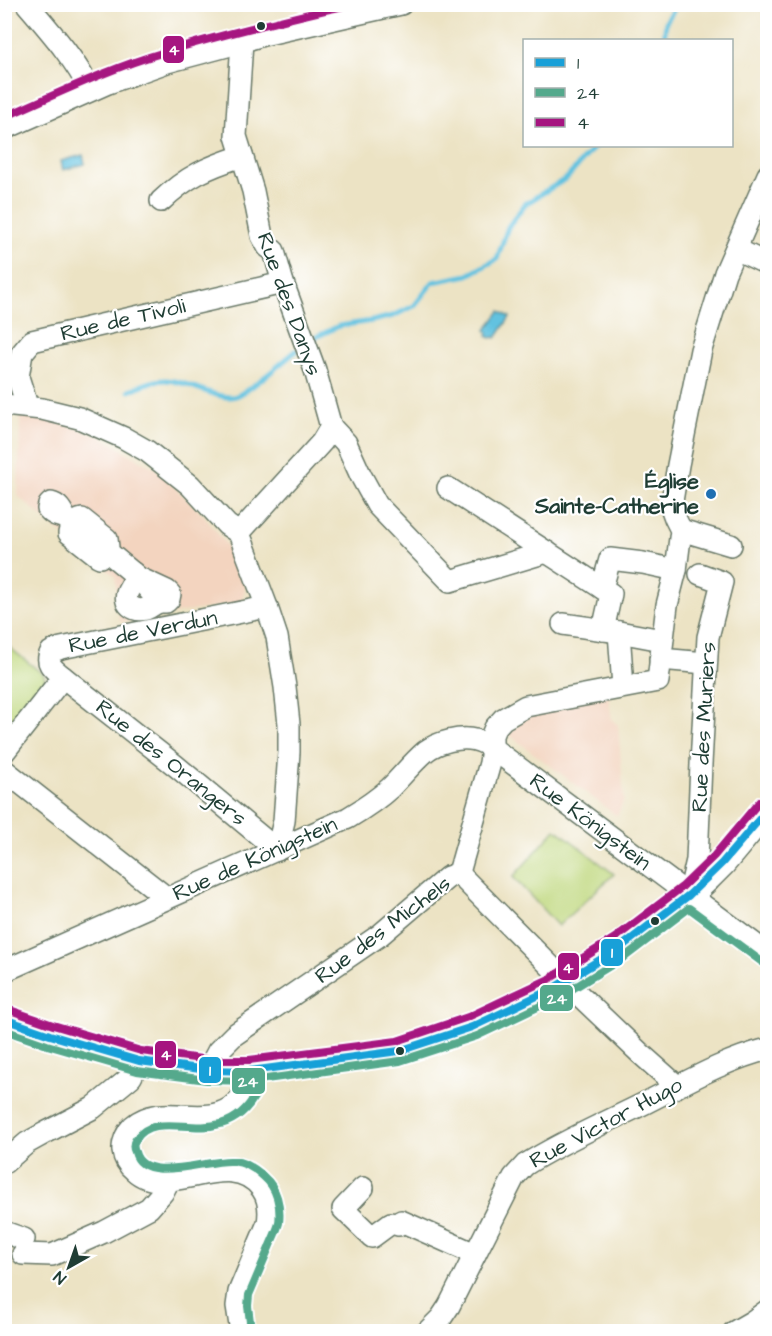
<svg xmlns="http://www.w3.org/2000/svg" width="772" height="1336" font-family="'Architects Daughter',sans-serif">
<rect width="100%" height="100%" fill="#fff"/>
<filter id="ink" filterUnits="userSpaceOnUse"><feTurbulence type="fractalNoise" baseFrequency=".0167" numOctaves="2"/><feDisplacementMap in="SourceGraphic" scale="12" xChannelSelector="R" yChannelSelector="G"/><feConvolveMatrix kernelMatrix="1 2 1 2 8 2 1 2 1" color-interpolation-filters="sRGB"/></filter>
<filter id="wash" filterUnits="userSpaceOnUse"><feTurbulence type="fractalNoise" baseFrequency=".008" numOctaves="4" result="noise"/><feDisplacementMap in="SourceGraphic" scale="24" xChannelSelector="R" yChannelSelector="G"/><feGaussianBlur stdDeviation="1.35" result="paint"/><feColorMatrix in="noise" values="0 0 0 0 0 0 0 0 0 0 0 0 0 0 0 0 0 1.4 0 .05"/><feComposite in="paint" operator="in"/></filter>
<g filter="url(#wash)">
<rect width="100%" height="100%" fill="#ece3c4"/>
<!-- built -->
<g fill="#f3d4bf">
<path d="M 20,416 L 42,417 L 98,436 L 156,469 L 205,517 L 241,564 L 247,581 L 241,603 L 120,622 L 115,576 L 54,527 L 18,496 Z"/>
<path d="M 608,694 L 612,720 L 618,725 L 624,800 L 617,816 L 508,734 L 520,721 L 535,709 Z"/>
</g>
<!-- green -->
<g fill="#bed77b" stroke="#6e8a58" stroke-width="1.5">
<path d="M 5,644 L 44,675 L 46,683 L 5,735 Z"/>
<path d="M 556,829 L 614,874 L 558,926 L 513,877 Z"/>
</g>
<!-- water -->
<g fill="#62c2e0" stroke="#40808a" stroke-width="1.5">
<path d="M 83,155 L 85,164 L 63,170 L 61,161 Z"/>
<path d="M 500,311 L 510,317 L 496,338 L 494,337 L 491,338 L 487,336 L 488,332 L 486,330 Z"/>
</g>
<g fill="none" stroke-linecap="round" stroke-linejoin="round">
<!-- stream -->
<g stroke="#62c2e0" stroke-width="5">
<path d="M 664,40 L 666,22 L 677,4"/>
<path d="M 316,337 L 339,326 L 372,321 L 393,316 L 414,306 L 433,282 L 468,275 L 497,259 L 508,227 L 525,204 L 567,178 L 595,146"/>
<path d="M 129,391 C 139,386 152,380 164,380 C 185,379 219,402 236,396 C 252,390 281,363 296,351"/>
</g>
</g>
</g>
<g filter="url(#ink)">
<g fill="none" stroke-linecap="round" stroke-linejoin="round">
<defs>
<g id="minor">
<path d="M 27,4 C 50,31 75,59 90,90"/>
<path d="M 4,129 L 108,83 L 167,62 L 227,46 L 263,35 L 401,4"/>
<path d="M 161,201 C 187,176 208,167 242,156"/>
<path d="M 736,249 L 765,263 L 768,265"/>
<path d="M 4,405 L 42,409 L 79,418 L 124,438 L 147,451 L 190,485 L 227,525 L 239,533 L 267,607 L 277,637 L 285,687 L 289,724 L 289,752 L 284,821 L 277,850"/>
<path d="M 26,407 L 25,399 L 18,377 L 22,353 L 32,341 L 283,283"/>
<path d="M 331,427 L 346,443 L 361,476 L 377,505 L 450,581 L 547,552"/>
<path d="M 448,488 L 602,588 L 610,559 L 643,563 L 676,570"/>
<path d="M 66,519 C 62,512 60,505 51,503 L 49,505 L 48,509 C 56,518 58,514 66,519 C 72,523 78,529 83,533"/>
<path d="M 681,530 L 731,545"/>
<path d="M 239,533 L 322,442 L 331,427 L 315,370 L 283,283 L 274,251 L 268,247 L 262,236 L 253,191 L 236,136 L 242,41"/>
<path d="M 109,553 L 139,578 L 159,602 L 166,602 L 169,599 L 170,594 L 167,591 L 139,578"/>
<path d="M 101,554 L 100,557 L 98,556 L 69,533 C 70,527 76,520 82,519 L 107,539 L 108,547"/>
<path d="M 133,573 L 136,578 C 133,582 130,587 128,591 C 122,604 134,612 146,609 C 152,607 153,604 159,602"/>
<path d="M 602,588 L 611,594 L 603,630"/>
<path d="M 267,607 L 61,648 L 51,652 C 44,664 55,670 63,677 L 176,766 L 277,850"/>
<path d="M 563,624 L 619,632 L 662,640"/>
<path d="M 619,632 L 623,687"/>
<path d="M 660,659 L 706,663"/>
<path d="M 4,752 L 63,677"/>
<path d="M 4,770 L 167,898"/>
<path d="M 460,875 L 460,869 L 490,763 L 492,748 L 492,735 L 495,728 L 503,719 L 526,706 L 658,681 L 667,605 L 676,570 L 681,530 L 675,518 L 671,507 L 678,465 L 701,350 L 725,273 L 768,175"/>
<path d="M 460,875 L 579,995 L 641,1054 L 677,1086"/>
<path d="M 689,895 L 697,860 L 701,764 L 708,637 L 722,582 L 700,574"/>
<path d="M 4,971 L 348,818 C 363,809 377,800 390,788 C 402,776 413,762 426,751 C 438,742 461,736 475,740 C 482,741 487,745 492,748 L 768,954"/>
<path d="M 208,1070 L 218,1051 L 234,1035 L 380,935 L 448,877 L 454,875 L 460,875"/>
<path d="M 4,1163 L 27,1143 L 45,1133 L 93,1108 L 131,1077 L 139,1061"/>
<path d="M 363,1188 L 343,1209 L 372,1237 L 391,1223 L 398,1225 L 401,1221 L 475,1254"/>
<path d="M 4,1232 L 24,1239"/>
<path d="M 23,1254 L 52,1255 L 104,1232 L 149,1208 L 163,1192 L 169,1180"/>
<path d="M 241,1332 L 237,1306 L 239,1292 L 268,1223 C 270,1211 269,1199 262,1189 C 230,1145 168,1202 134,1170 C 128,1165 124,1158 123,1151 C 122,1142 127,1132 133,1126 C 163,1100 208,1131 236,1103 C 246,1094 250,1084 250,1071"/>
<path d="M 427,1332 L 441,1318 L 449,1306 L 514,1177 L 525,1165 C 563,1141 605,1123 645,1103 C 685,1083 724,1060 768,1049"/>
<path d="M 734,1332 L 753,1321 L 768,1310"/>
</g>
<path id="major" d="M 4,1019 L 50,1035 L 139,1061 L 208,1070 L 250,1071 L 399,1051 L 472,1027 L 554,988 L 621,947 L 689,895 L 708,877 L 722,863 L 768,808"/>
</defs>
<!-- minor casing -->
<use href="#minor" stroke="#677766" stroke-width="24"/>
<!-- major casing -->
<use href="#major" stroke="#677766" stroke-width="30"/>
<!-- minor -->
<use href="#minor" stroke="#fff" stroke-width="21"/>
<!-- major -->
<use href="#major" stroke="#fff" stroke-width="27"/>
<defs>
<path id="bus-1" d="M 4,1019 L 50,1035 L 139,1061 L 208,1070 L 250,1071 L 399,1051 L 472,1027 L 554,988 L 621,947 L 689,895 L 722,863 L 768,809"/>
<g id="bus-2">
<path d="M 4,1030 L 47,1045 L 137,1071 L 207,1080 L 251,1081 L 400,1061 L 477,1036 L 559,997 L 626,956 L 689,908 L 762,962"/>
<path d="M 251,1330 L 248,1306 L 249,1295 C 256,1279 262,1264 269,1248 C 272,1240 277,1231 279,1223 C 281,1206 277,1188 264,1177 C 255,1168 245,1162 232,1161 C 208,1159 143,1185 135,1152 C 133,1148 133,1143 136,1139 C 160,1103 222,1156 256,1094"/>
</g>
<g id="bus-3">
<path d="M 4,117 C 57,94 110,68 165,52 C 226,33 288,19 351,4"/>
<path d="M 7,1009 L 53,1025 L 141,1051 L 209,1060 L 249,1060 L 397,1041 L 468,1017 L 549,979 L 615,938 L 682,887 L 714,856 L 760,801"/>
</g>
</defs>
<!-- bus-1 casing -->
<use href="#bus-1" stroke="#fff" stroke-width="12"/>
<!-- bus-2 casing -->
<use href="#bus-2" stroke="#fff" stroke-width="12"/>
<!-- bus-3 casing -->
<use href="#bus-3" stroke="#fff" stroke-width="12"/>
<!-- bus-1 -->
<use href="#bus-1" stroke="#18a0d8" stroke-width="8"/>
<!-- bus-2 -->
<use href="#bus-2" stroke="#54a98c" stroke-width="8"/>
<!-- bus-3 -->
<use href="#bus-3" stroke="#a61580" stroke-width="8"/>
</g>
</g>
<!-- markers -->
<g fill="#1f3d34" stroke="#fff" stroke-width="2">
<circle cx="261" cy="26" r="5"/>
<circle cx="655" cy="921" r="5"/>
<circle cx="400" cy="1051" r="5"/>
</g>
<circle fill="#1f6fb2" stroke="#fff" stroke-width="2" cx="711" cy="494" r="6"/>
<g text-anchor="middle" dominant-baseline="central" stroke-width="4.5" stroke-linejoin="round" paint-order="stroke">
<!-- street labels -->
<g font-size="22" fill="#1f3d34" stroke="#fff">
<text transform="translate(289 304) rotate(70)">Rue des Danys</text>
<text transform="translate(123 320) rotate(-13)">Rue de Tivoli</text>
<text transform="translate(143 632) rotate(-11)">Rue de Verdun</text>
<text transform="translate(704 727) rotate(-87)">Rue des Muriers</text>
<text transform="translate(171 763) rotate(39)">Rue des Orangers</text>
<text transform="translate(590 822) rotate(37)">Rue Königstein</text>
<text transform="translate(255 859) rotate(-24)">Rue de Königstein</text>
<text transform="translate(383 930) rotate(-37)">Rue des Michels</text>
<text transform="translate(606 1123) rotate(-28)">Rue Victor Hugo</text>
</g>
<!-- poi labels -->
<g font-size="22" font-weight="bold" fill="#1f3d34" stroke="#fff" text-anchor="end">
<text x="699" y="481">Église<tspan x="699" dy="25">Sainte-Catherine</tspan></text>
</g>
</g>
<g stroke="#fff" stroke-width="2">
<rect x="162" y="35" width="23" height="29" rx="6" fill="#a61580"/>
<rect x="600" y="938" width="24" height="29" rx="6" fill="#18a0d8"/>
<rect x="557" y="952" width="23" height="29" rx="6" fill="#a61580"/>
<rect x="539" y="984" width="35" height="28" rx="6" fill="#54a98c"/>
<rect x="154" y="1040" width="23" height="29" rx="6" fill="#a61580"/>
<rect x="198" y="1056" width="24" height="28" rx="6" fill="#18a0d8"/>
<rect x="231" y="1067" width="35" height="28" rx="6" fill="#54a98c"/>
</g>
<g font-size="16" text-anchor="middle" font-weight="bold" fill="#fff">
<text x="174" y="55">4</text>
<text x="612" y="958">1</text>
<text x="568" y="973">4</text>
<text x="557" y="1004">24</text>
<text x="166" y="1060">4</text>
<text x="210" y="1076">1</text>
<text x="248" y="1087">24</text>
</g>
<!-- margin -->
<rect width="772" height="1336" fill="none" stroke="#fff" stroke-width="24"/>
<!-- legend -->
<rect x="523" y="39" width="210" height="108" fill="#ffffff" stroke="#a5b1ae" stroke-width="1.5"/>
<rect x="535" y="58" width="30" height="9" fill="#18a0d8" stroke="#a5b1ae" stroke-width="1.5"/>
<text x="577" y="69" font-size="18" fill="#1f3d34">1</text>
<rect x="535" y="88" width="30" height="9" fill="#54a98c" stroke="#a5b1ae" stroke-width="1.5"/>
<text x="577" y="99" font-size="18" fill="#1f3d34">24</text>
<rect x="535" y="118" width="30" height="9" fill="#a61580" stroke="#a5b1ae" stroke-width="1.5"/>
<text x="577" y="129" font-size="18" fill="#1f3d34">4</text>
<!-- north arrow -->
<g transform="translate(69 1267) rotate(220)" stroke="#ffffff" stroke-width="4.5" paint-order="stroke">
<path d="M0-4.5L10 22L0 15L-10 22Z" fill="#1f3d34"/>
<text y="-9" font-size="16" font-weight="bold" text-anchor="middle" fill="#1f3d34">N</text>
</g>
</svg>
